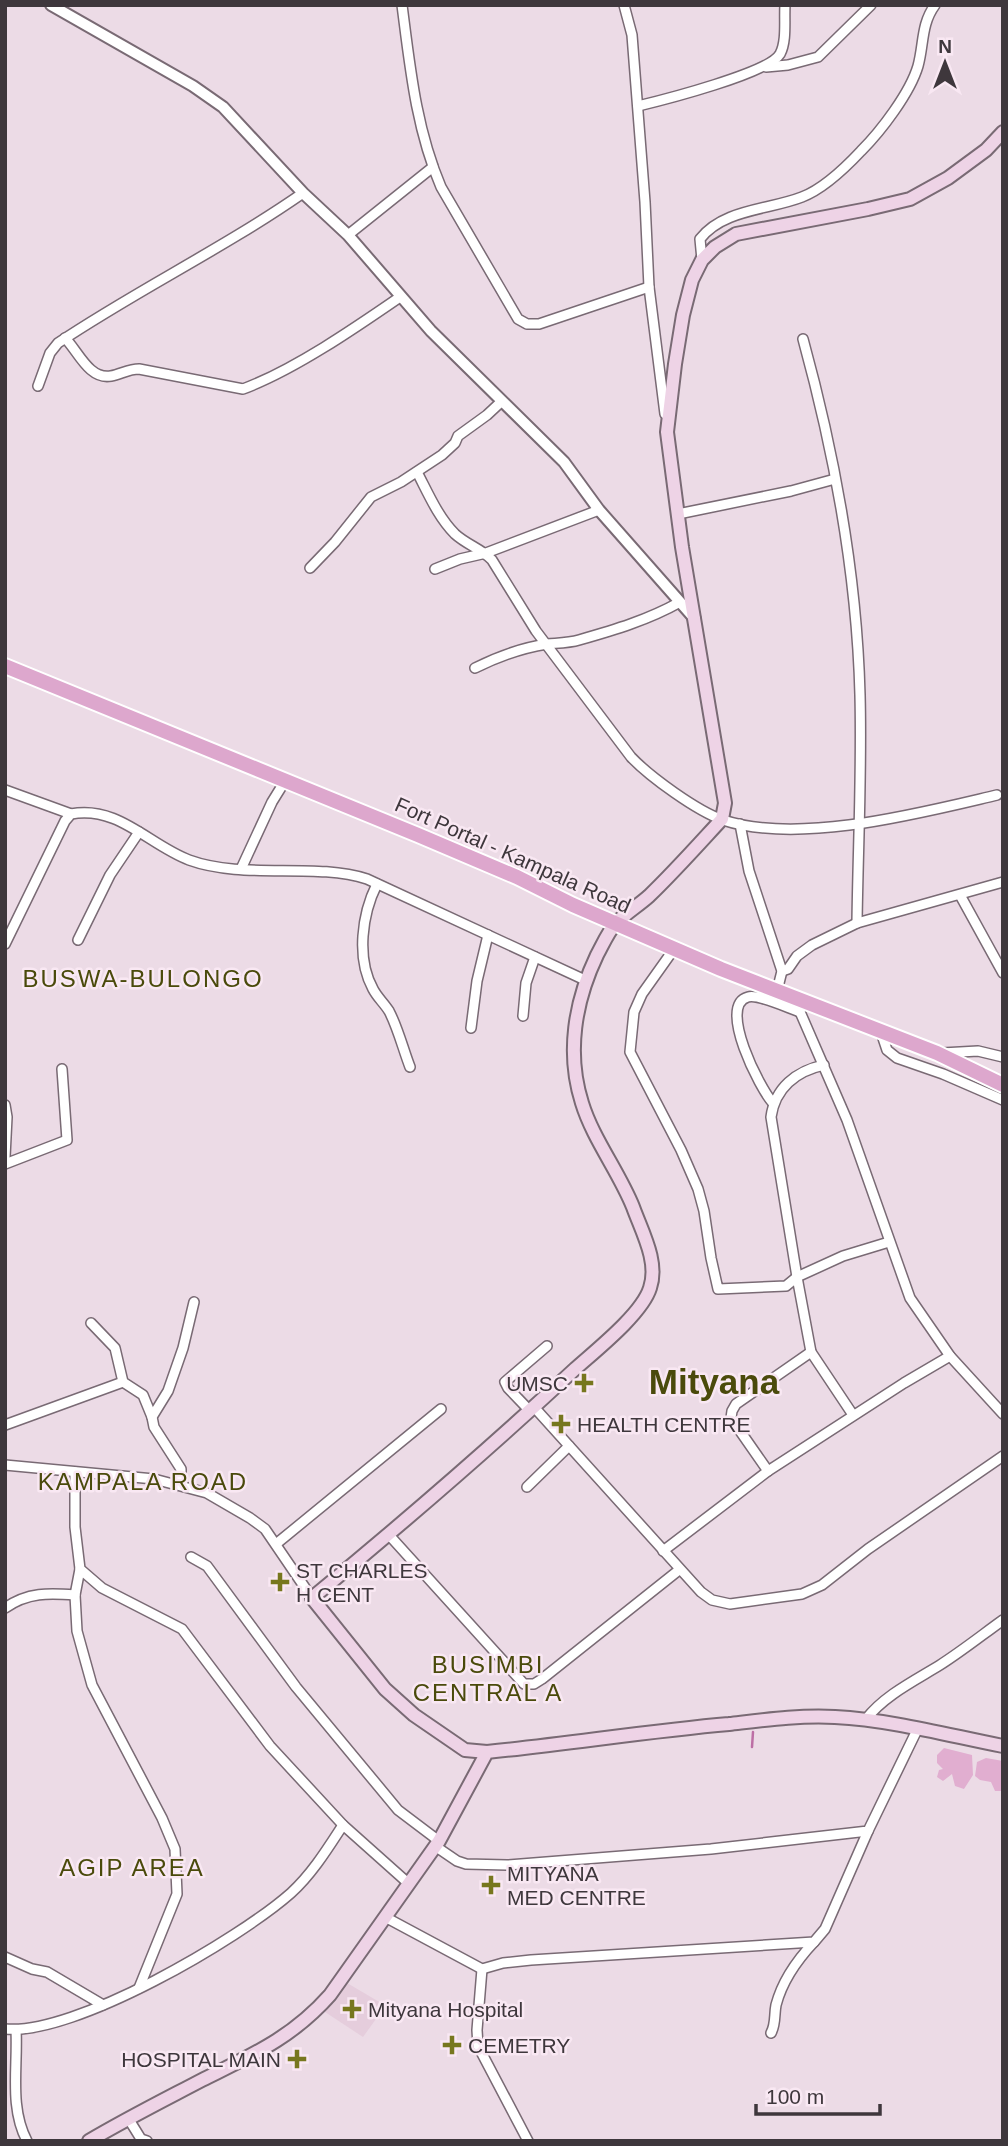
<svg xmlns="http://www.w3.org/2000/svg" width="1008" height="2146" font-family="Helvetica,sans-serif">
<rect width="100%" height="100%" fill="#ecdbe6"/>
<!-- built -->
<path fill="#e5cddc" d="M 342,1980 L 381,2003 L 381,2012 L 363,2037 L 322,2010 Z"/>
<!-- green -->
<g fill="#e1aed0">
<path d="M 944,1748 L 972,1755 L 973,1775 L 964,1789 L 955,1786 L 952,1774 L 943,1781 L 937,1777 L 939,1770 L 943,1769 L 937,1763 L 937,1755 Z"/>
<path d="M 986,1758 L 1003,1761 L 1003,1791 L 995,1791 L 991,1782 L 980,1780 L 975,1776 L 977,1762 Z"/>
</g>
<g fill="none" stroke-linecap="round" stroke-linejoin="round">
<!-- stream -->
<path stroke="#bd6fa5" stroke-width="2.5" d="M 752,1747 L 753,1732"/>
<defs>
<g id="minor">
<path d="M 402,5 C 410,67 416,129 441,187 L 518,319 L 527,324 L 539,324 L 649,287"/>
<path d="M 624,5 L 632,35 L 645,202 L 649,287 L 665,414"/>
<path d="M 766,67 L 788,65 L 818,57 L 871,5"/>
<path d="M 638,106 C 663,100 769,73 780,54 C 787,41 784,20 785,5"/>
<path d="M 348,235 L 433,167"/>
<path d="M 702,260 L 700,239 C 723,209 769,210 802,197 C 823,189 846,167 861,151 C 881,131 910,93 918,66 C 924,44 921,24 935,5"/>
<path d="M 65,338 C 78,351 89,380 111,376 C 121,374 129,369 139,369 L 243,389 C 294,370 355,328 400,297"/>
<path d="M 803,339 C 834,452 857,577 860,695 C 862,771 858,847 857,923"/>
<path d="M 38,386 L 50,353 L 58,343 C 137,290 224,248 303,193"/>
<path d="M 417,472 C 428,493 438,517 455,534 C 467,545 482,549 492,560 L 536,631 L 631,757 C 650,777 697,811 723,820 C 799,845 920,813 997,795"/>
<path d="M 678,514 L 791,491 L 835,479"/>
<path d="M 310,568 L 335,542 L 371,497 L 401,482 L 442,455 L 455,443 L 458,436 L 487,415 L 502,401"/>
<path d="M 435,569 L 460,559 L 486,553 L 599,510"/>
<path d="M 475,668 C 499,656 521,648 547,644 C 558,643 569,643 579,640 C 614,630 648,620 680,602"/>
<path d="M 5,790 L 71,814"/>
<path d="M 740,824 L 749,871 L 782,971 L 777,991"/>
<path d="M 241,869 L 272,802 L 285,781"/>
<path d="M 377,884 C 362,914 356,958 373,989 C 377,997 384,1003 389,1011 C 398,1028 403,1049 410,1067"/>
<path d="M 960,895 L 1003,973"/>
<path d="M 78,940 L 110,875 L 139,832"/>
<path d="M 5,944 L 65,821 L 71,814 C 118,805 149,845 189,860 C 244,880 314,862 367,879 L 585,980"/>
<path d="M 674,949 L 642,994 L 634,1012 L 630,1052 L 681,1150 L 698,1189 L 704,1211 L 711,1258 L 718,1289 L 786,1286 L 797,1277 L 843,1256 L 889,1242"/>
<path d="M 782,971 L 788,969 L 797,956 L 812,945 L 857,923 L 1003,882"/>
<path d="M 794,998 L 847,1120 L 910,1298 L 950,1356 L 1003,1414"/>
<path d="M 523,1016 L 526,983 L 535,957"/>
<path d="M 471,1028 L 477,981 L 488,935"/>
<path d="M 881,1032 L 887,1050 L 897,1058 L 943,1074 L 1003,1100"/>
<path d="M 942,1053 L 978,1051 L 1003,1057"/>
<path d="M 824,1065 C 796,1071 775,1088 771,1117 L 797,1277 L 811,1352 L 853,1415"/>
<path d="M 773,1103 C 760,1089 717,1005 748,997 C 759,994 788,1008 800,1012"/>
<path d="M 5,1105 L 7,1117 L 5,1157"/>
<path d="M 5,1164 L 67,1140 L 62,1069"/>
<path d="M 91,1323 L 115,1348 L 123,1382 L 143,1395 L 152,1417"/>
<path d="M 534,1407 L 701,1592 L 712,1600 L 730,1604 L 802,1594 L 822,1585 L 868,1549 L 1003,1456"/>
<path d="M 530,1411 L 508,1388 L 505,1382 L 547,1346"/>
<path d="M 5,1425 L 123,1382"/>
<path d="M 5,1465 L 154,1479 L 207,1493 L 250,1518 L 265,1529 L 312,1598"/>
<path d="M 768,1471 L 731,1418 L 732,1411 L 736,1404 L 811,1352"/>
<path d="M 75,1472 L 75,1527 L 80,1569 L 102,1588 L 182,1629 L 270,1746 L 343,1825 L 408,1883"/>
<path d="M 181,1485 L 181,1469 L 154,1427 L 152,1417 L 168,1391 L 183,1348 L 194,1302"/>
<path d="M 527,1487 L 569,1446"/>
<path d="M 389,1535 L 524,1684 L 534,1684 L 542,1679 L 679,1570"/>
<path d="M 276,1544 L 441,1409"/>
<path d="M 663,1551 L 768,1471 L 904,1383 L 950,1356"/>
<path d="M 191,1557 L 207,1566 L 296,1687 L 398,1810 L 439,1841"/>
<path d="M 75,1595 L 77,1631 L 92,1685 L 162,1818 L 175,1849 L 177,1894 L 139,1988"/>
<path d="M 5,1608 C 28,1592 49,1593 75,1595 L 80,1569"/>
<path d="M 866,1719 C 885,1695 914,1681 940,1665 C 962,1651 982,1635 1003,1620"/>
<path d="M 435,1846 L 457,1861 L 466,1864 L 507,1865 L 711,1849 L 868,1831 L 918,1728"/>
<path d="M 385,1917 L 482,1969 L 503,1963 L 531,1960 L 814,1942 L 825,1929 L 868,1831"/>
<path d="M 5,1957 L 32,1969 L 47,1972 L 103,2005"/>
<path d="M 482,1969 L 477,2030 L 478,2046 L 528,2141"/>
<path d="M 5,2029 C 74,2036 239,1939 291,1893 C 312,1874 328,1848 343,1825"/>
<path d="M 16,2030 C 18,2067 9,2107 27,2141"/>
<path d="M 771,2033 C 776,2024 774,2015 776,2005 C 782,1982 798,1959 814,1942"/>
<path d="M 128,2118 L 141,2139 L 147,2141"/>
</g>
<path id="tertiary" d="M 51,5 L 193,86 L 223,107 L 303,193 L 348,235 L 431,331 L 564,462 L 599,510 L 695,619"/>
<g id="secondary">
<path d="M 487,1752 L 465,1750 L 414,1715 L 385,1689 L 312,1598 C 402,1524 490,1448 575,1369 C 595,1351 642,1314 650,1288 C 659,1262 642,1232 633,1207 C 619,1172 593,1139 582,1103 C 566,1053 575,1001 597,955 C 603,944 608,932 616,923 C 626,913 639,905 649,896 C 674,872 698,845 722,819 L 725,803 L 682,547 L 667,432 L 675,364 L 683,315 L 692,280 L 702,260 L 715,247 L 736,234 L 868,209 L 910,199 L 948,178 L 986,150 L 1003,132"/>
<path d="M 89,2141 C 126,2119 164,2100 202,2080 C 252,2055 292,2038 330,1995 L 439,1841 L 487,1752 C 568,1744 648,1731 729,1724 C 764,1720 800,1715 835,1717 C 892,1720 947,1735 1003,1746"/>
</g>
<path id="primary" d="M 5,666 L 418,835 L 517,877 L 573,905 L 721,969 L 937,1053 L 1003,1085"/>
</defs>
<!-- minor casing -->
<use href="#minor" stroke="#796a74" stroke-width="12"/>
<!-- tertiary casing -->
<use href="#tertiary" stroke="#796a74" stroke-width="14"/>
<!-- secondary casing -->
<use href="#secondary" stroke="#796a74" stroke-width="16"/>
<!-- primary casing -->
<use href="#primary" stroke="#fff" stroke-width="18"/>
<!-- minor -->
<use href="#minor" stroke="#fff" stroke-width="9"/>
<!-- tertiary -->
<use href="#tertiary" stroke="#fff" stroke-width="10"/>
<!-- secondary -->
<use href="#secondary" stroke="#eed3e6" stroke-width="12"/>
<!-- primary -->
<use href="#primary" stroke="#dda7cd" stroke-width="14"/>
</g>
<!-- markers -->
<g fill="#77771e" stroke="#f9e8f3" stroke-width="2.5">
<path d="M580.5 1372.5h7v7h7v7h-7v7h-7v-7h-7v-7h7z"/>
<path d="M557.5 1413.5h7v7h7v7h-7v7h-7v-7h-7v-7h7z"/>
<path d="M276.5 1571.5h7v7h7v7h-7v7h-7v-7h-7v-7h7z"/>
<path d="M487.5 1874.5h7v7h7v7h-7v7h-7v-7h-7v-7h7z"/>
<path d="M348.5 1998.5h7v7h7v7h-7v7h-7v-7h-7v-7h7z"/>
<path d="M448.5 2034.5h7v7h7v7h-7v7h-7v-7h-7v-7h7z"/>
<path d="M293.5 2048.5h7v7h7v7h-7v7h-7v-7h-7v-7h7z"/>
</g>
<g text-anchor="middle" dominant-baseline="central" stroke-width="5" stroke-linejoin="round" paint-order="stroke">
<!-- street labels -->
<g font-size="21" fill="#3e373c" stroke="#f9e8f3">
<text transform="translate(513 855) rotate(24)">Fort Portal - Kampala Road</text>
</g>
<!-- poi labels -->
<g font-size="21" fill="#3e373c" stroke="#f9e8f3" text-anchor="start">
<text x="568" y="1383" text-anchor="end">UMSC</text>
<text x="577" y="1424">HEALTH CENTRE</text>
<text x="296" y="1570">ST CHARLES<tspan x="296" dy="24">H CENT</tspan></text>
<text x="507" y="1873">MITYANA<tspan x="507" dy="24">MED CENTRE</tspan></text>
<text x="368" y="2009">Mityana Hospital</text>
<text x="468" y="2045">CEMETRY</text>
<text x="281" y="2059" text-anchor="end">HOSPITAL MAIN</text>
</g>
<!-- quarter labels -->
<g font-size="24" letter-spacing="2" fill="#4a4a0b" stroke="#f9e8f3">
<text x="143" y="978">BUSWA-BULONGO</text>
<text x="143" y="1481">KAMPALA ROAD</text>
<text x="488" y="1664">BUSIMBI<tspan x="488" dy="28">CENTRAL A</tspan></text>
<text x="132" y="1867">AGIP AREA</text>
</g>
<!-- town labels -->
<g font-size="35" font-weight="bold" fill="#4a4a0b" stroke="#f9e8f3">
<text x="714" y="1381">Mityana</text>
</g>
</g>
<!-- border -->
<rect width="1008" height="2146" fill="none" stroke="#3e373c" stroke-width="14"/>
<!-- north arrow -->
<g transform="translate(945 63)" stroke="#f9e8f3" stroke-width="5" paint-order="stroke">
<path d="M0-5L12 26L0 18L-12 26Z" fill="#3e373c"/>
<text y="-10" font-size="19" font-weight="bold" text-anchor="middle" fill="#3e373c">N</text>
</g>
<!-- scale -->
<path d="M756 2104v10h124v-10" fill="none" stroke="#3e373c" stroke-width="3.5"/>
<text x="766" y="2104" font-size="21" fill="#3e373c" stroke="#f9e8f3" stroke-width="5" paint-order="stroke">100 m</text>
</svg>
